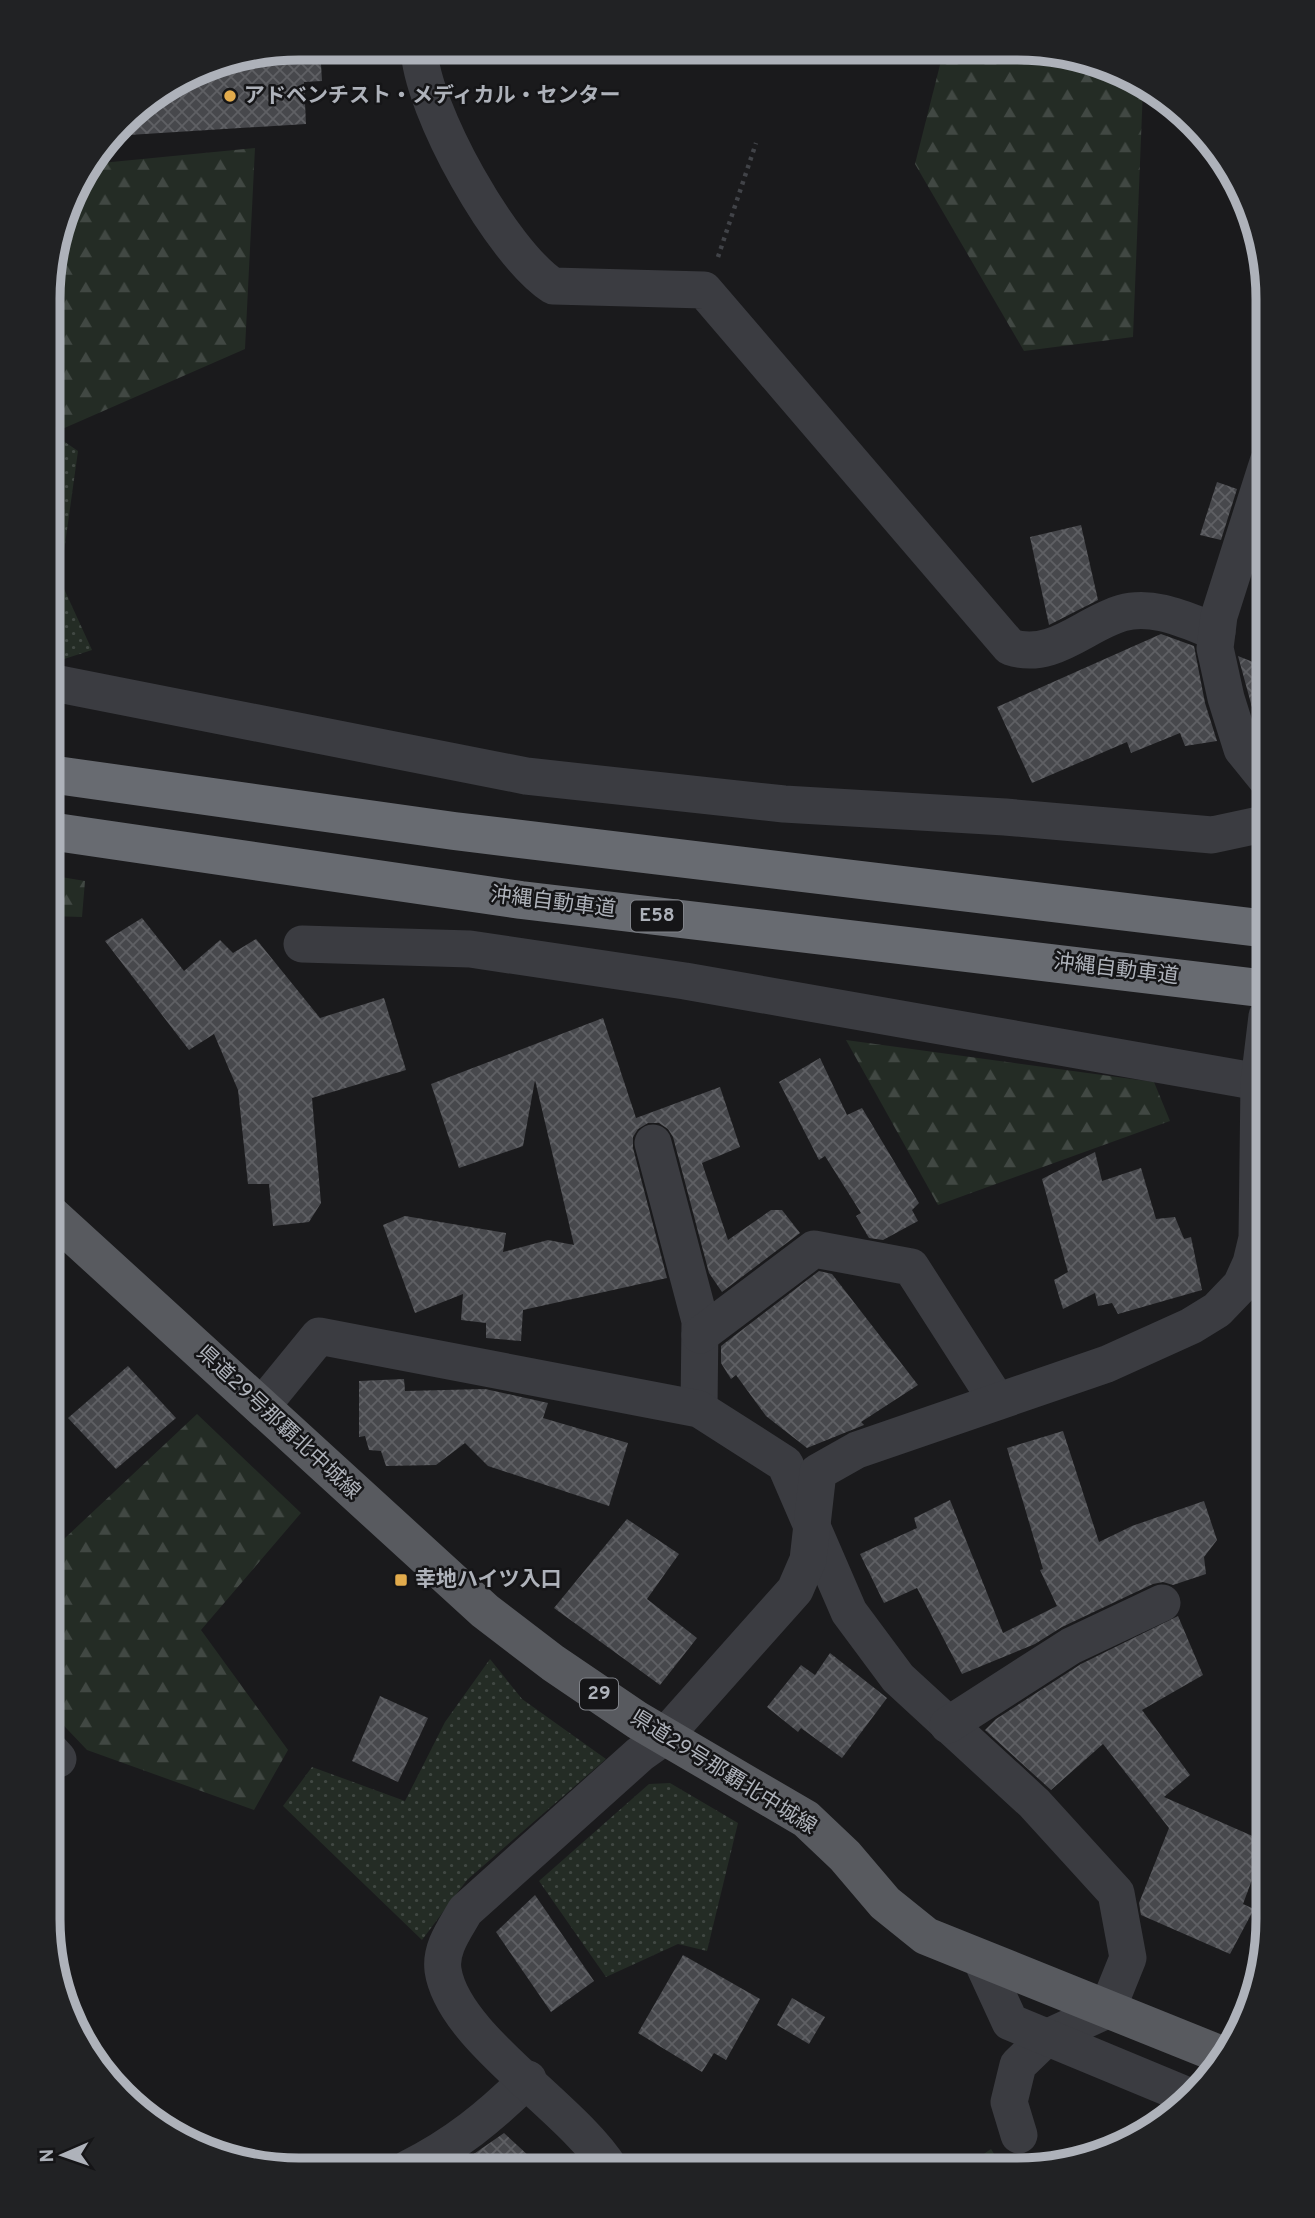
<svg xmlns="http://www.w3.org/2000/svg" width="1315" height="2218" font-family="Overpass,'Noto Sans JP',sans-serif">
<defs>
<pattern id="grass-dots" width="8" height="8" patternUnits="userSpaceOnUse" patternTransform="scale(1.75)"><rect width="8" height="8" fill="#242c25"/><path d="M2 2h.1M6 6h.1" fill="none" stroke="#414843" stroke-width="1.8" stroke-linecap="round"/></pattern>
<pattern id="forest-firs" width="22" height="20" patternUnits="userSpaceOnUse" patternTransform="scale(1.75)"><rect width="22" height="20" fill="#242c25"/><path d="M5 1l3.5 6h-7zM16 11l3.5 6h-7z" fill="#414843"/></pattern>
<pattern id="building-cross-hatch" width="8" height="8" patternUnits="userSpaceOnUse" patternTransform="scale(1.75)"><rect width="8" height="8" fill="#47484c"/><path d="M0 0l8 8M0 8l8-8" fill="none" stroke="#5f6064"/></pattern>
</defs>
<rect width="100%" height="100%" fill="#1a1a1c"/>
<!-- grass -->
<g fill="url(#grass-dots)">
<path d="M 49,431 L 78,451 L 60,580 L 92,650 L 61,660 L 49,657 Z"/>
<path d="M 490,1659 L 522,1699 L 606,1759 L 467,1880 L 422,1940 L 283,1806 L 312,1767 L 405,1801 L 445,1722 Z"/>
<path d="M 670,1783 L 738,1823 L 707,1951 L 678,1944 L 606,1977 L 539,1881 L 649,1784 Z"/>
</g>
<!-- forest -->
<g fill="url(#forest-firs)">
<path d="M 944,49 L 1050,49 L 1143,88 L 1133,337 L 1024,351 L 915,164 Z"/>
<path d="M 255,148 L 245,349 L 53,433 L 49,429 C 49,341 34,238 91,164 Z"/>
<path d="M 49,875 L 85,881 L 82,917 L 49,916 Z"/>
<path d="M 846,1040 L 1154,1082 L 1170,1121 L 938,1205 Z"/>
<path d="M 197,1414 L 301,1513 L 201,1630 L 288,1750 L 254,1810 L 87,1750 L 48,1709 L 48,1554 Z"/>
<path d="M 991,2149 L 1005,2171 L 959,2171 Z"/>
</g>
<!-- building -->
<g fill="url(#building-cross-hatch)">
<path d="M 299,47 L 320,47 L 322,81 L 304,82 L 306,124 L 113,136 L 133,110 L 203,66 Z"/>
<path d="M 1217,482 L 1237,489 L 1221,540 L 1200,535 Z"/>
<path d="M 1081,525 L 1098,600 L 1049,625 L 1030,537 Z"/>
<path d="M 1161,634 L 1194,646 L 1205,703 L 1217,741 L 1185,746 L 1180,733 L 1131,753 L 1127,742 L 1032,783 L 997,707 Z"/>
<path d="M 1238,656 L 1268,668 L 1268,732 L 1259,733 Z"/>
<path d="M 142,918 L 184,971 L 220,940 L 233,953 L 256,939 L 320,1018 L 384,998 L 406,1070 L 312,1098 L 321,1203 L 309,1222 L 273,1226 L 269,1184 L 248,1184 L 238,1090 L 214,1034 L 189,1050 L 105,941 Z"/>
<path d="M 603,1018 L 636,1118 L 720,1087 L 740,1147 L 702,1163 L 728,1240 L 771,1210 L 782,1210 L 800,1233 L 722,1292 L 709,1273 L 673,1137 L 668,1129 L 659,1123 L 648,1123 L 638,1129 L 633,1137 L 633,1148 L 667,1278 L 523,1310 L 521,1341 L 486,1338 L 486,1323 L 461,1320 L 463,1294 L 415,1313 L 383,1225 L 405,1216 L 506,1233 L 503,1252 L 548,1240 L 574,1245 L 535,1080 L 523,1146 L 459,1168 L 431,1084 Z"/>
<path d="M 820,1058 L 847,1115 L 862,1108 L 919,1203 L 912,1210 L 918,1221 L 883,1240 L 869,1238 L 856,1216 L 861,1213 L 825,1156 L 819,1160 L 779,1082 Z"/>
<path d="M 1095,1152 L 1102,1181 L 1141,1168 L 1156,1219 L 1175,1217 L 1184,1239 L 1191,1237 L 1202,1290 L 1118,1314 L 1112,1303 L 1098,1306 L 1095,1293 L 1063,1309 L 1054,1280 L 1068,1272 L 1042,1179 Z"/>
<path d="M 819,1271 L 832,1274 L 918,1385 L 861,1422 L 864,1425 L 807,1448 L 766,1416 L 736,1375 L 731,1379 L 721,1363 L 721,1346 Z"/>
<path d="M 128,1366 L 176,1418 L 116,1469 L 68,1418 Z"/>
<path d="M 404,1379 L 405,1391 L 485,1389 L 548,1403 L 543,1418 L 628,1443 L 609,1506 L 488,1466 L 465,1443 L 436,1465 L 386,1466 L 381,1451 L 369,1450 L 365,1436 L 359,1437 L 359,1381 Z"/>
<path d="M 1063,1431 L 1099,1542 L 1132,1526 L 1204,1501 L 1217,1540 L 1204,1557 L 1206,1574 L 1173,1585 L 1163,1582 L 1153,1584 L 1062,1627 L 1035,1644 L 962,1674 L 917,1588 L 884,1603 L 860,1554 L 917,1528 L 914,1518 L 950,1500 L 1003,1633 L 1057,1606 L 1040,1570 L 1043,1569 L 1007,1448 Z"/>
<path d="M 627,1519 L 679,1554 L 647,1599 L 697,1638 L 660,1685 L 554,1608 Z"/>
<path d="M 1178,1616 L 1203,1675 L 1142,1710 L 1190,1775 L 1164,1797 L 1266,1842 L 1243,1904 L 1254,1909 L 1230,1954 L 1141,1915 L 1139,1903 L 1169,1828 L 1103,1744 L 1051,1790 L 985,1730 L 996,1719 L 1081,1664 Z"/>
<path d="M 830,1653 L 887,1698 L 842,1758 L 801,1728 L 798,1732 L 767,1707 L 801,1665 L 815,1675 Z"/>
<path d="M 380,1696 L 428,1718 L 398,1782 L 352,1761 Z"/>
<path d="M 535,1895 L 594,1981 L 551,2012 L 496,1932 Z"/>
<path d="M 683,1955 L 760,1999 L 726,2060 L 714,2053 L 702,2072 L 638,2033 Z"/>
<path d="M 792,1998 L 825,2017 L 809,2044 L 777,2025 Z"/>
<path d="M 504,2133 L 543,2169 L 450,2169 L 468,2158 Z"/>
</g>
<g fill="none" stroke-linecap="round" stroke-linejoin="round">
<!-- path -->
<path stroke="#414348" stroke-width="4.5" stroke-dasharray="3.5 5" stroke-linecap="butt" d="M 718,257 L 756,143"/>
<!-- minor -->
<g stroke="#3b3c41" stroke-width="37">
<path d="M 419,48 C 421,109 502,253 553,286 L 704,290 L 1010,647 C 1053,661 1084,624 1122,613 C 1154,604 1187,621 1217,632"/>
<path d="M 49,682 L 526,776 L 784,804 L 1005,817 L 1212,835 L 1268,823"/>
<path d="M 1268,781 L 1242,749 L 1226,698 L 1215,648 L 1219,616 L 1268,462"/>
<path d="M 302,944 L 470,949 L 685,981 L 1259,1082"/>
<path d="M 653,1143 L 700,1321 L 699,1409"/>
<path d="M 700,1335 L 814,1249 L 911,1267 L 997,1401"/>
<path d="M 261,1407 L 319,1336 L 699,1409 L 785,1464 L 849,1612 L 898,1678 L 1034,1803 L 1116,1893 L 1128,1958 L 1107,2010 L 1046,2038 L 1018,2065 L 1009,2102 L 1019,2135"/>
<path d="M 948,1725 L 1071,1646 L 1162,1603"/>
<path d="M 47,1747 L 58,1759"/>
<path d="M 981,1959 L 1010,2022 L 1186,2095"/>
<path d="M 407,2169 C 454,2146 491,2116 528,2079"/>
<path d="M 611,2170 C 572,2107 453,2038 443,1970 C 440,1948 455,1929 465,1911 L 640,1754 L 664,1737 L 795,1590 L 808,1560 L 818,1472 L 857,1450 L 1107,1364 L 1191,1326 L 1217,1310 L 1241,1285 L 1251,1263 L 1257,1238 L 1259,1082 L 1267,1016"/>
</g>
<!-- primary -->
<path stroke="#585a5f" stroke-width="38" d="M 48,1212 L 485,1611 L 553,1663 L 637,1720 L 806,1819 L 845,1856 L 885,1903 L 926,1936 L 1224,2056"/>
<!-- motorway -->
<g stroke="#686b71" stroke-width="38">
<path d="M 49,774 L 454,831 L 1268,929"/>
<path d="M 49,831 L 521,900 L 1268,989"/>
</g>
</g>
<!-- markers -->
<g fill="#e2ab4c" stroke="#151517" stroke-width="2.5">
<circle cx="230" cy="96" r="7"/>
<rect x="394" y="1573" width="14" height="14" rx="3.5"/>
</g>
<g text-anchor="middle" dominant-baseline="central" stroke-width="5" stroke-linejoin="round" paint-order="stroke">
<!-- shield labels -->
<g fill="#151517" stroke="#808389" stroke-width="2">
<rect x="631" y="900.5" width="52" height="31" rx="5"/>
<rect x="580" y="1678.5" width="38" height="31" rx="5"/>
</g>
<g font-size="19" font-weight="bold" fill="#aeb2ba">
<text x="657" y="916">E58</text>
<text x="599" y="1694">29</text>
</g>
<!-- poi labels -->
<g font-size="21" font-weight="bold" fill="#aeb2ba" stroke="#151517" text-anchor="start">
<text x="244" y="96">アドベンチスト・メディカル・センター</text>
<text x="415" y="1580">幸地ハイツ入口</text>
</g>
<!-- street labels -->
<g font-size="21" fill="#aeb2ba" stroke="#151517">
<text transform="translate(553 903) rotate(7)">沖縄自動車道</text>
<text transform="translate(1116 970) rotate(7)">沖縄自動車道</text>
<text transform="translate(278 1423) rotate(43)">県道29号那覇北中城線</text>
<text transform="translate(723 1773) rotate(32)">県道29号那覇北中城線</text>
</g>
</g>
<!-- crop -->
<path d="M0 0H1315V2218H0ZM299 60H1017A239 239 0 0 1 1256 299V1919A239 239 0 0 1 1017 2158H299A239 239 0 0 1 60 1919V299A239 239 0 0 1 299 60Z" fill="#212224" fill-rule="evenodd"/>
<path fill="none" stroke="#aeb2ba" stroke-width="9" d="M299 60H1017A239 239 0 0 1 1256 299V1919A239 239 0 0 1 1017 2158H299A239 239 0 0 1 60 1919V299A239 239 0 0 1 299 60Z"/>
<!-- north arrow -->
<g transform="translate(63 2155) rotate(268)" stroke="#151517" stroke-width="5" paint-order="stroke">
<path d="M0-5L12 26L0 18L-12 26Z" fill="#aeb2ba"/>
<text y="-10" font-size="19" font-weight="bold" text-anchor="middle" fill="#aeb2ba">N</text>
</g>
</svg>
